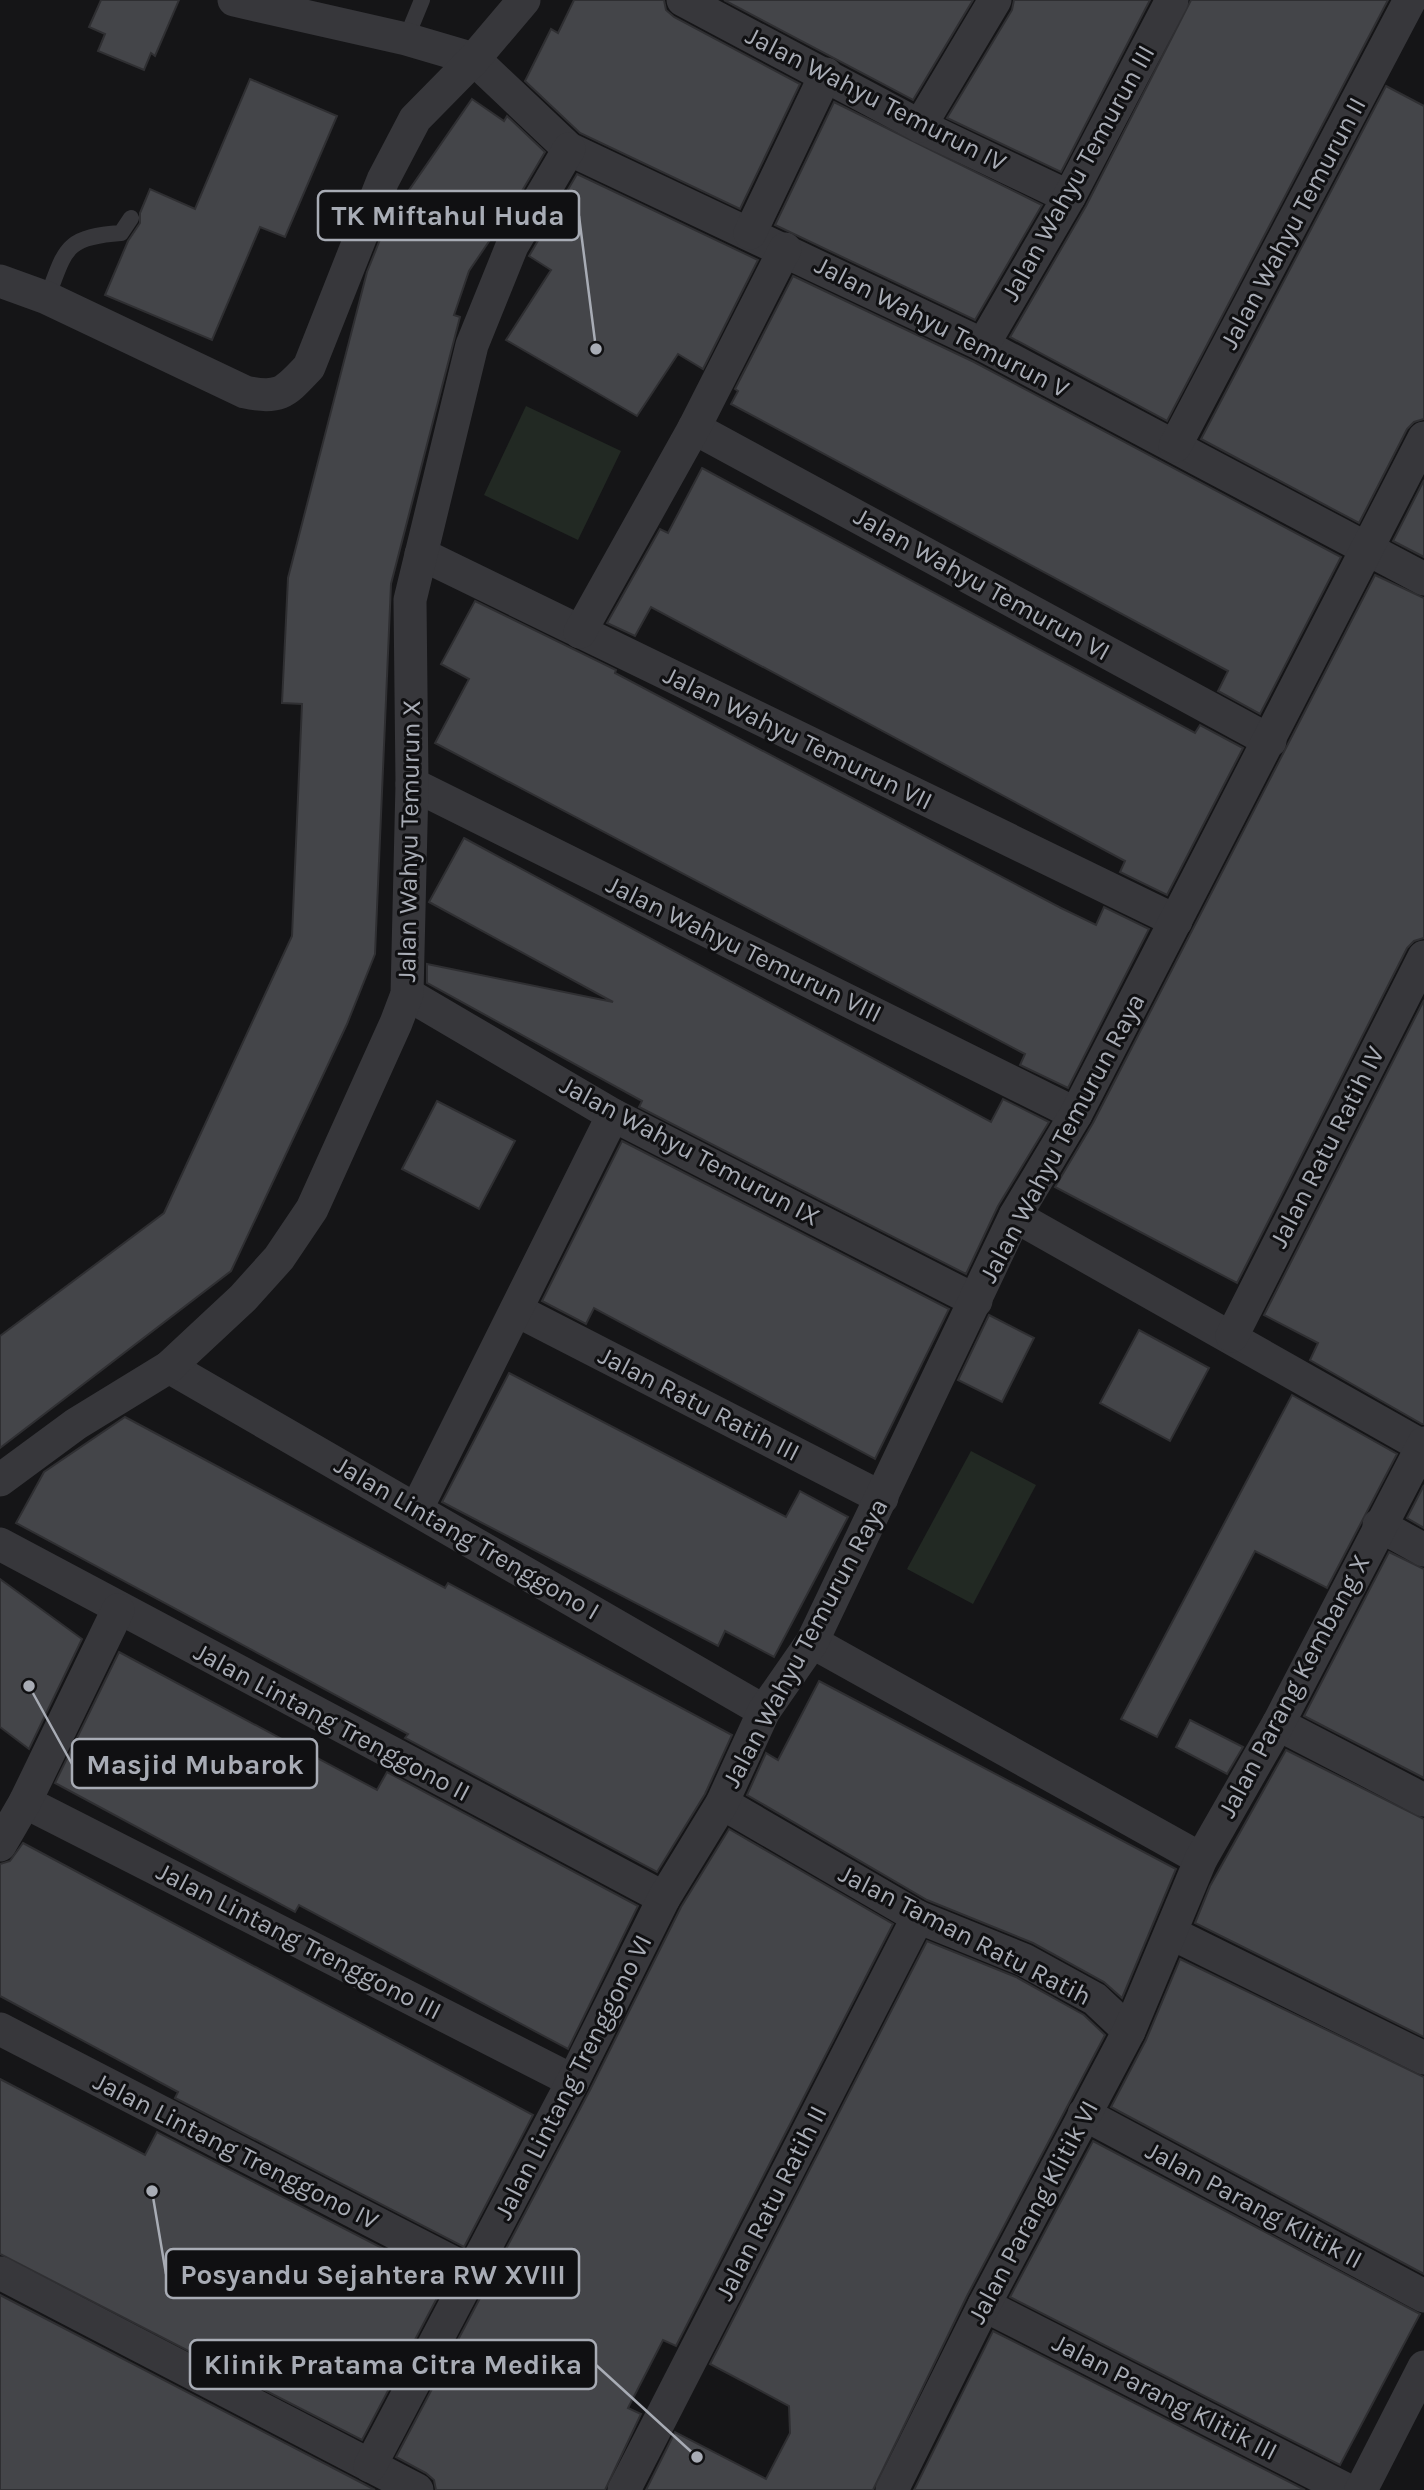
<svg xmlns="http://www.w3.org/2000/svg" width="1424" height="2490" font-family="Karla,sans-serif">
<rect width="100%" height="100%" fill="#151517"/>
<!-- grass -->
<g fill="#222923">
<path d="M 526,406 L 621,451 L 578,540 L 484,495 Z"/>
<path d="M 971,1451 L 1036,1485 L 973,1604 L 907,1569 Z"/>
</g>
<!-- building -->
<g fill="#444549" stroke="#2f2f32" stroke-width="2">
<path d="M 101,0 L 179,0 L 155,56 L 151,53 L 144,70 L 98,51 L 105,34 L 89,27 Z"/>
<path d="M 574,0 L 664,0 L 666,10 L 674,17 L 800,84 L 740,209 L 580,133 L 525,81 L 551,29 L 558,33 Z"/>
<path d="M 724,0 L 973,0 L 913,100 Z"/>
<path d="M 1014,0 L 1150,0 L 1061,172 L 947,118 L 1012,10 Z"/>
<path d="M 1191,0 L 1388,0 L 1167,421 L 1010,337 L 1086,206 Z"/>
<path d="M 250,79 L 337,116 L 285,237 L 260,227 L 212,340 L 105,295 L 128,241 L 140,223 L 140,213 L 150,189 L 195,209 Z"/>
<path d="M 1386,86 L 1424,106 L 1424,419 L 1414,422 L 1407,429 L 1359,523 L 1201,439 Z"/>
<path d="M 472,99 L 504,121 L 507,116 L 545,152 L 496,235 L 494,234 L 469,271 L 454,315 L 460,317 L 391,584 L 375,954 L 347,1024 L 231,1271 L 0,1448 L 0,1336 L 164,1213 L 292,936 L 302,704 L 282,703 L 288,578 L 367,272 L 387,222 Z"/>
<path d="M 834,102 L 1042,205 L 975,320 L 775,225 Z"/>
<path d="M 577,174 L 758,260 L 703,369 L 678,354 L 637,416 L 506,340 L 551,270 L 529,256 Z"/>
<path d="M 793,276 L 974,362 L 1341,557 L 1260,714 L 1218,691 L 1228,671 L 731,404 L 738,391 L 735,389 Z"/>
<path d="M 702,468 L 1195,733 L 1200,725 L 1243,748 L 1167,895 L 1120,872 L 1125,861 L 651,607 L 635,636 L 607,623 L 660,529 L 668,533 Z"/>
<path d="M 1424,480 L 1424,557 L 1393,541 Z"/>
<path d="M 1375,575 L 1424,598 L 1424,938 L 1414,941 L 1407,948 L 1237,1283 L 1055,1187 L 1093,1123 Z"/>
<path d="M 475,601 L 616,670 L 615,673 L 1061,908 L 1096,925 L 1104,907 L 1149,929 L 1068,1088 L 1020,1065 L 1025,1054 L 435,743 L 469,679 L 441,664 Z"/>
<path d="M 464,838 L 991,1122 L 1003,1099 L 1049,1122 L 998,1206 L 966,1274 L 639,1107 L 642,1101 L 427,983 L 427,964 L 613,1002 L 429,902 Z"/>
<path d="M 1424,1000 L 1424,1424 L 1422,1424 L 1310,1360 L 1318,1343 L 1264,1315 Z"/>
<path d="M 437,1101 L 515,1141 L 479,1209 L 402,1169 Z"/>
<path d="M 622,1141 L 949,1309 L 875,1459 L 594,1308 L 586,1324 L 542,1301 Z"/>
<path d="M 989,1315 L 1034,1338 L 1002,1402 L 958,1380 Z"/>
<path d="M 1139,1330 L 1209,1368 L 1170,1441 L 1100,1403 Z"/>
<path d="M 509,1373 L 786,1517 L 800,1491 L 848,1517 L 774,1657 L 725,1631 L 718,1646 L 442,1502 Z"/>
<path d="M 1292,1395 L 1397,1454 L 1327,1588 L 1255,1551 L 1157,1737 L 1121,1719 Z"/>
<path d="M 125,1417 L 445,1588 L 448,1583 L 732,1735 L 705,1794 L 657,1872 L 405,1738 L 408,1734 L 16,1523 L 44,1472 Z"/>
<path d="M 1424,1485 L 1424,1528 L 1407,1518 Z"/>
<path d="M 1389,1552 L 1424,1569 L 1424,1778 L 1304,1716 Z"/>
<path d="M 0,1579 L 82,1639 L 29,1749 L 0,1727 Z"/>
<path d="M 119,1652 L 377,1790 L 387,1772 L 638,1906 L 568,2049 L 299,1905 L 295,1912 L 55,1783 Z"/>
<path d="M 819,1681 L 1176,1869 L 1122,1998 L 1104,1982 L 1033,1943 L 927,1900 L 747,1795 L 766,1753 L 778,1760 Z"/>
<path d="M 1190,1720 L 1243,1747 L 1227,1774 L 1176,1747 Z"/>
<path d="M 1286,1750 L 1424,1819 L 1424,2037 L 1195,1923 L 1210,1886 Z"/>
<path d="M 729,1829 L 893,1924 L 676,2346 L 663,2340 L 628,2408 L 641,2414 L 605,2490 L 436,2490 L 434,2480 L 426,2473 L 396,2457 L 590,2090 L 681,1907 Z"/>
<path d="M 23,1843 L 533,2115 L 464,2247 L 175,2098 L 178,2092 L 0,1996 L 0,1864 L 10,1861 Z"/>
<path d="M 927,1941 L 1016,1977 L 1084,2015 L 1105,2035 L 967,2296 L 873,2490 L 646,2490 L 675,2432 L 766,2479 L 790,2433 L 789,2406 L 710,2364 Z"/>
<path d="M 1180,1959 L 1424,2077 L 1424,2274 L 1111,2107 L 1146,2040 Z"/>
<path d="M 0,2079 L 145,2155 L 157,2132 L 446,2281 L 362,2440 L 0,2254 Z"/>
<path d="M 1093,2141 L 1420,2314 L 1340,2465 L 1010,2297 Z"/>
<path d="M 0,2295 L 362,2483 L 375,2490 L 0,2490 Z"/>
<path d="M 993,2331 L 1305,2490 L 914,2490 Z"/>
</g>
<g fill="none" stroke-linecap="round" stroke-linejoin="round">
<!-- service -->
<g stroke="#37373b" stroke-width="16">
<path d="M 406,39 L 422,0"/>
<path d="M 47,298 C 66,249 64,237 121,233 L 131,218"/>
</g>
<!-- minor -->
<g stroke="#37373b" stroke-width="33">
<path d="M 234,0 L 406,39 L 474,59 L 569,149 L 983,345 L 1424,579"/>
<path d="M 683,0 L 920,126 L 1069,197"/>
<path d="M 920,126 L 995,0"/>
<path d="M 750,233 L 826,74"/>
<path d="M 0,281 L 47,298 L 245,392 C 281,400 286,391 309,367 L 383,180 L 415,119 L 474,59 L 524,0"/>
<path d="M 983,345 L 1069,197 L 1172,0"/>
<path d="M 694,428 L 1270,741"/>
<path d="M 1175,446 L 1410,0"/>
<path d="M 421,554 L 1176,921"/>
<path d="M 580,632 L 694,428 L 785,249"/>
<path d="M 412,784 L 1076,1114"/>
<path d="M 407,994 L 613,1115 L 976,1301"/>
<path d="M 1015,1216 L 1422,1446"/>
<path d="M 516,1310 L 882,1498"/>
<path d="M 1232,1336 L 1424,957"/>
<path d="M 169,1367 L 764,1711"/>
<path d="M 0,1480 L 76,1424 L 169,1367 L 243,1298 L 279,1258 L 312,1209 L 396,1023 L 407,994 L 412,784 L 410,600 L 472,345 L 512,246 L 569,149"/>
<path d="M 417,1508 L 613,1115"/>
<path d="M 1379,1525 L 1424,1550"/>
<path d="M 0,1544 L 664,1898"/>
<path d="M 812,1642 L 1201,1859"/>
<path d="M 1278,1724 L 1424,1800"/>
<path d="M 25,1802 L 573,2081"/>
<path d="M 722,1803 L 918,1917 L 1024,1960 L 1095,1999 L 1129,2031"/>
<path d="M 0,1845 L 25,1802 L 118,1610"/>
<path d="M 1171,1933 L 1424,2058"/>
<path d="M 0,2029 L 473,2273"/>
<path d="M 1084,2114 L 1424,2296"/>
<path d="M 0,2273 L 417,2490"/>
<path d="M 984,2305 L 1347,2490"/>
<path d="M 370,2466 L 573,2081 L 664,1898 L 722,1803 L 764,1711 L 812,1642 L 1015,1216 L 1076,1114 L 1424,438"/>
<path d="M 624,2490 L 918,1917"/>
<path d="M 892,2490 L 984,2305 L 1129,2031 L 1201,1859 L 1278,1724 L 1424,1443"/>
<path d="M 1361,2490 L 1424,2367"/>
</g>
</g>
<g text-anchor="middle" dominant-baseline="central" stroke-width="6" stroke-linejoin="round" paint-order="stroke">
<!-- street labels -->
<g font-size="26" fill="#a8acb5" stroke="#101012">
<text transform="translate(876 99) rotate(27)">Jalan Wahyu Temurun IV</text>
<text transform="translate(1078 173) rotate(-61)">Jalan Wahyu Temurun III</text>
<text transform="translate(1293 223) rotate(-62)">Jalan Wahyu Temurun II</text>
<text transform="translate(942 327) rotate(27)">Jalan Wahyu Temurun V</text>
<text transform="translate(982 584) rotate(29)">Jalan Wahyu Temurun VI</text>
<text transform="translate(798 738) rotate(26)">Jalan Wahyu Temurun VII</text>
<text transform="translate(409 841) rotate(-89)">Jalan Wahyu Temurun X</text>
<text transform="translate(744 949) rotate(26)">Jalan Wahyu Temurun VIII</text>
<text transform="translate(1062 1138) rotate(-62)">Jalan Wahyu Temurun Raya</text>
<text transform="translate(1327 1147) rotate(-63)">Jalan Ratu Ratih IV</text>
<text transform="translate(690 1151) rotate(28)">Jalan Wahyu Temurun IX</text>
<text transform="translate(699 1404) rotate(27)">Jalan Ratu Ratih III</text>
<text transform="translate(467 1538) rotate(30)">Jalan Lintang Trenggono I</text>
<text transform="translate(805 1643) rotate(-62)">Jalan Wahyu Temurun Raya</text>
<text transform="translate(1294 1686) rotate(-62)">Jalan Parang Kembang X</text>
<text transform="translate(332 1722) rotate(28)">Jalan Lintang Trenggono II</text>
<text transform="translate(965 1935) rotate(27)">Jalan Taman Ratu Ratih</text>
<text transform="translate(299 1941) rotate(27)">Jalan Lintang Trenggono III</text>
<text transform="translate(573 2077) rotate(-63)">Jalan Lintang Trenggono VI</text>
<text transform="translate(236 2151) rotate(27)">Jalan Lintang Trenggono IV</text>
<text transform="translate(771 2203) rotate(-63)">Jalan Ratu Ratih II</text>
<text transform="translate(1254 2205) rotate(28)">Jalan Parang Klitik II</text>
<text transform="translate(1033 2212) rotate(-62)">Jalan Parang Klitik VI</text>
<text transform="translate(1165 2397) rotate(27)">Jalan Parang Klitik III</text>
</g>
</g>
<!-- callouts -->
<path fill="none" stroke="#a8acb5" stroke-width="2.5" d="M596 349L579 216M29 1686L72 1764M152 2191L166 2274M697 2457L596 2365"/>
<g fill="#a8acb5" stroke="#101012" stroke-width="2.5">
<circle cx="596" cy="349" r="7"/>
<circle cx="29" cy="1686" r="7"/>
<circle cx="152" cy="2191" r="7"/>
<circle cx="697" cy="2457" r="7"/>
</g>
<g fill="#101012" stroke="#a8acb5" stroke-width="2.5">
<rect x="318" y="191" width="261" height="49" rx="7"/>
<rect x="72" y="1739" width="245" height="49" rx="7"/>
<rect x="166" y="2249" width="413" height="49" rx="7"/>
<rect x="190" y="2340" width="406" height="49" rx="7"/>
</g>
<g font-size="28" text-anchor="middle" font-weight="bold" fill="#a8acb5">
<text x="448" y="225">TK Miftahul Huda</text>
<text x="195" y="1774">Masjid Mubarok</text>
<text x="373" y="2284">Posyandu Sejahtera RW XVIII</text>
<text x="393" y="2374">Klinik Pratama Citra Medika</text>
</g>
</svg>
